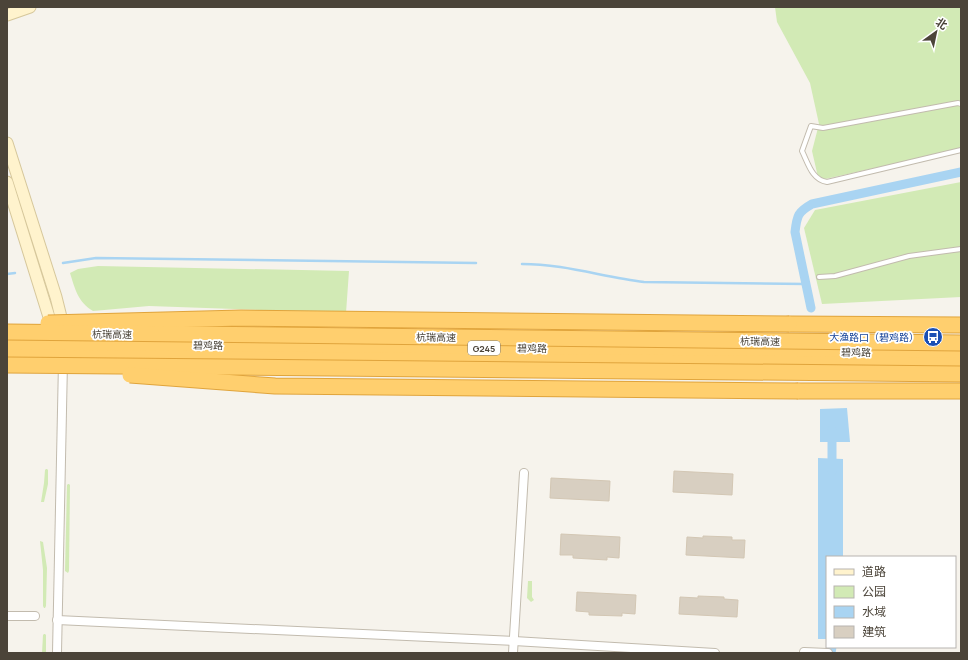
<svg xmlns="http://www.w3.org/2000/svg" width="968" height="660" font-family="Manrope,'Noto Sans SC',sans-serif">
<rect width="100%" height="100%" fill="#f6f3ec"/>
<!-- green -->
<g fill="#d2eab5">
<path d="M 775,7 L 961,7 L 961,149 L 825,179 L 824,180 L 818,177 L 812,151 L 819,124 L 810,83 L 777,22 Z"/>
<path d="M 961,182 L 961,297 L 822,304 L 804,228 L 815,210 Z"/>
<path d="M 98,266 L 349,271 L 346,313 L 149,306 L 93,311 C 78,302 75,289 70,273 L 78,269 Z"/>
<path d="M 46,469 L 47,469 L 48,470 L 48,484 L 44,502 L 41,502 L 44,483 L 45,470 Z"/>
<path d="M 68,484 L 69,484 L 70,485 L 69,571 L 68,573 L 65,571 L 67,485 Z"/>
<path d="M 40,541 L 43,542 L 47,568 L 46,606 L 45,608 L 44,608 L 43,606 L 43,570 Z"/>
<path d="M 528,581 L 532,581 L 532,597 L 534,600 L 531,602 L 527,598 Z"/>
<path d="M 44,634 L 45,634 L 46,635 L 46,653 L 42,653 L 43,635 Z"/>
</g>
<!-- water -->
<g fill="#a9d4f2">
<path d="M 847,408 L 850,442 L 820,442 L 820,409 Z"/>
<path d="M 818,458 L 843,459 L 843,557 L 827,557 L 827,639 L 818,639 Z"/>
</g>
<!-- pier -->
<path fill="#f6f3ec" d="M 818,442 L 852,443 L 851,444 L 820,444 Z"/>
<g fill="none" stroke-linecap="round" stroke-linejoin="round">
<!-- stream -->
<g stroke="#a9d4f2" stroke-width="2.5">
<path d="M 63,263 L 96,258 L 476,263"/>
<path d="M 522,264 C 564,264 603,277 644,282 L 806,284"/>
<path d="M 7,274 L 15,273"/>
</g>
<!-- canal -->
<g stroke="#a9d4f2" stroke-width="9">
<path d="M 811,308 L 795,232 C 797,215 798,212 812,204 L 961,172"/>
<path d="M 832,471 L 832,430"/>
<path d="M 831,653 L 832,647"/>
</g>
</g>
<!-- building -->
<g fill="#d8cfc1" stroke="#d3c7b4">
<path d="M 674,471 L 733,474 L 732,495 L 673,492 Z"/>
<path d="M 551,478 L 610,481 L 609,501 L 550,498 Z"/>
<path d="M 561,534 L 620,537 L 619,558 L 607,557 L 607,560 L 573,558 L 573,555 L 560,555 Z"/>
<path d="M 703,536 L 732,537 L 732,540 L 745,540 L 744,558 L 686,555 L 687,537 L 703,538 Z"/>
<path d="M 577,592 L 636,595 L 635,614 L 622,613 L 622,616 L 589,615 L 589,612 L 576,611 Z"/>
<path d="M 698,596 L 724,597 L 724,599 L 738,600 L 737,617 L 679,614 L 680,597 L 698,598 Z"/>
</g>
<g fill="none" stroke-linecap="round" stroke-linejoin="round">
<defs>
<g id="lane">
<path d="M 961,104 L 958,103 L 823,128 L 811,126 L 802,151 C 808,163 812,180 827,182 L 961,150"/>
<path d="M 819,277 L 835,276 L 909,256 L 961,249"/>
</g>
<g id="street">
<path d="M 7,616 L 35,616"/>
<path d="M 57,620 L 514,641 L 715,653"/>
<path d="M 804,652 L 828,653"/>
<path d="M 57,653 L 63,362"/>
<path d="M 513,653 L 524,473"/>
</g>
<g id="secondary">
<path d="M 7,15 L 30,7"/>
<path d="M 7,143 L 56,297 L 61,317 L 60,329"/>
<path d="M 7,182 L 49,317 L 49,331"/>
</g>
<g id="highway">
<path d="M 789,324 L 961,325"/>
<path d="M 7,343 L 961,353"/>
<path d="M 7,357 L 961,365"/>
<path d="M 798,391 L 961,391"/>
</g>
</defs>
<!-- lane casing -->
<use href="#lane" stroke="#c2bbae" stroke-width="6"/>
<!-- street casing -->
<use href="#street" stroke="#c2bbae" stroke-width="10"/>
<!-- secondary casing -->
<use href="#secondary" stroke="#d6c79b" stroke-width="13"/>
<!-- highway casing -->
<use href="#highway" stroke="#e0a43c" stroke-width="17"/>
<!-- lane -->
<use href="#lane" stroke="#fff" stroke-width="4"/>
<!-- street -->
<use href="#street" stroke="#fff" stroke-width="8"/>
<!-- secondary -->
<use href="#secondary" stroke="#fff3cd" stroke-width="11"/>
<!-- highway -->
<use href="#highway" stroke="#ffcf6e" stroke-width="15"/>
<defs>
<g id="highway-bridge">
<path d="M 48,323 L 241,318 L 789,324"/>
<path d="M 7,332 L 961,343"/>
<path d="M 7,365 L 961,374"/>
<path d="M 130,375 L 275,386 L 798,391"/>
</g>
</defs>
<!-- highway-bridge casing -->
<use href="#highway-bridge" stroke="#e0a43c" stroke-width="17" stroke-linecap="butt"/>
<!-- highway-bridge -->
<use href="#highway-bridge" stroke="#ffcf6e" stroke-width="15"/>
</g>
<!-- icons -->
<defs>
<symbol id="bus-disc" viewBox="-11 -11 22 22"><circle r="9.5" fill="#1a4fb4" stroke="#fff"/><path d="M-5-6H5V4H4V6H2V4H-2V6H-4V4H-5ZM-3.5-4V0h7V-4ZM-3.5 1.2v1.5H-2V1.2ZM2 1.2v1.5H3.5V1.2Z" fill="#fff"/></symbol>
</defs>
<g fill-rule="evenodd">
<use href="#bus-disc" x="922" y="326" width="22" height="22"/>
</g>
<g text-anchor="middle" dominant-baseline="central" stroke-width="3.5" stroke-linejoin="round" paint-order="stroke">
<!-- shield labels -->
<rect fill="#fff" stroke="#817c74" stroke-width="1" x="468" y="341" width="32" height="14" rx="3"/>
<g font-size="9" font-weight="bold" fill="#4b4439">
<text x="484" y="348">G245</text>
</g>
<!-- street labels -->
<g font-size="10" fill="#4b4439" stroke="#fff">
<text transform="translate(112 334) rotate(1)">杭瑞高速</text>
<text transform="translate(436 337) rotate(1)">杭瑞高速</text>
<text transform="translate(760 341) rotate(1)">杭瑞高速</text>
<text transform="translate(208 345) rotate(1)">碧鸡路</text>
<text transform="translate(532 348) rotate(1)">碧鸡路</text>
<text transform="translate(856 352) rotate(1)">碧鸡路</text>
</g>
<!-- transit labels -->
<g font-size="10" fill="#164399" stroke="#fff" text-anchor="end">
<text x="919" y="337">大渔路口（碧鸡路）</text>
</g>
</g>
<!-- border -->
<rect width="968" height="660" fill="none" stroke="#4b4439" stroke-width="16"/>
<!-- legend -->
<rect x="826" y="556" width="130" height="92" fill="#ffffff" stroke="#b7b4b0"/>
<rect x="834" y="569" width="20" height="6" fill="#fff3cd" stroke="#b7b4b0"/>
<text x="862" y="576" font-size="12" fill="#4b4439">道路</text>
<rect x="834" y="586" width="20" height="12" fill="#d2eab5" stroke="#b7b4b0"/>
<text x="862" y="596" font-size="12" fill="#4b4439">公园</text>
<rect x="834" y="606" width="20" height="12" fill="#a9d4f2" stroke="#b7b4b0"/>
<text x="862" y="616" font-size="12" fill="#4b4439">水域</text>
<rect x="834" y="626" width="20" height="12" fill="#d8cfc1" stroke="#b7b4b0"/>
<text x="862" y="636" font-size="12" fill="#4b4439">建筑</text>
<!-- north arrow -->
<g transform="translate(936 32) rotate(33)" stroke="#ffffff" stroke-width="3" paint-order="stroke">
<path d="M0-3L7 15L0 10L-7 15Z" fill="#4b4439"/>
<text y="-6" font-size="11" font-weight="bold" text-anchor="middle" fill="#4b4439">北</text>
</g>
</svg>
